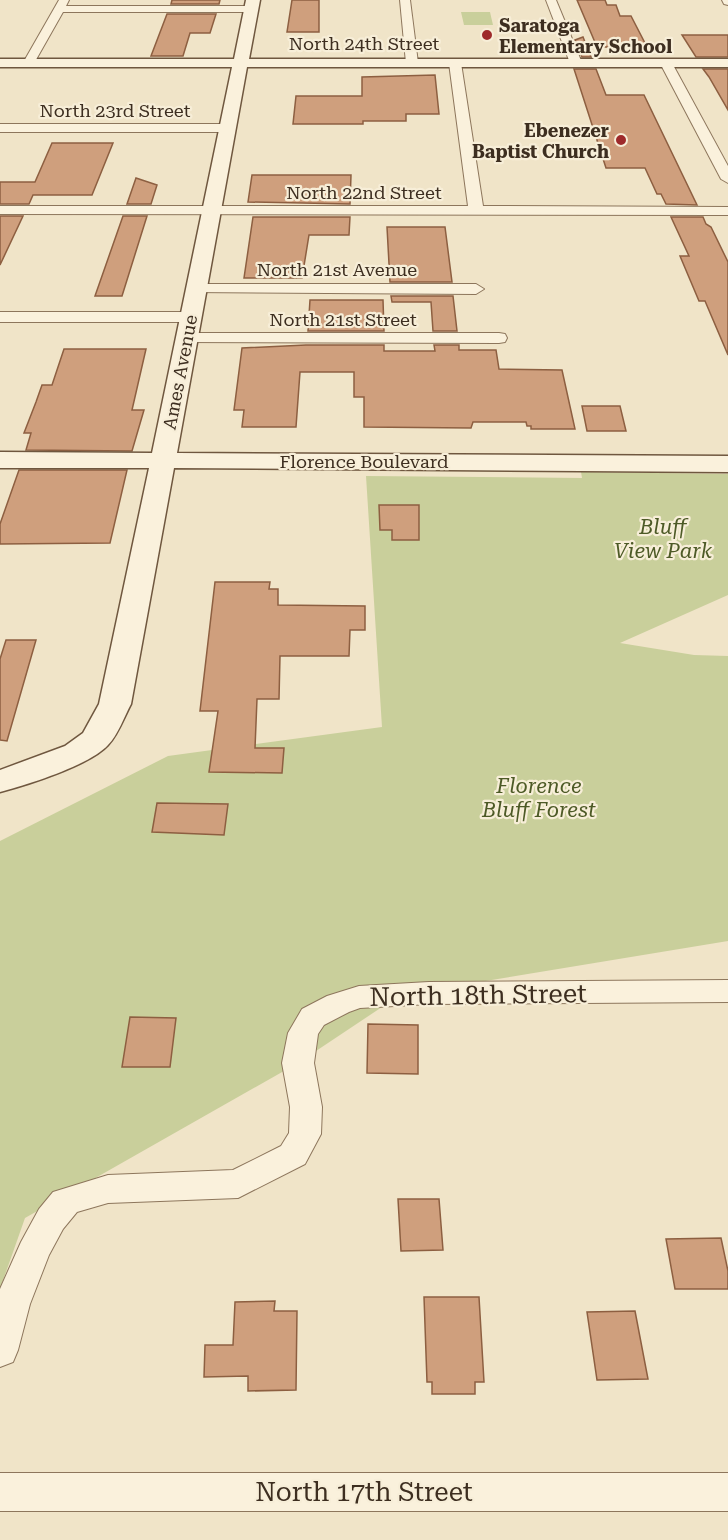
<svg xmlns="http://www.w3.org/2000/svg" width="728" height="1540" font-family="'Roboto Serif',serif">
<rect width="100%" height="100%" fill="#f0e4c8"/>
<!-- green -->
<g fill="#c9cf9b">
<path d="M 461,12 L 490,12 L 493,25 L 464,25 Z"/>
<path d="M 581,472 L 728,474 L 728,595 L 620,643 L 694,655 L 728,656 L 728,941 L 400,995 L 298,1063 L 25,1218 L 0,1289 L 0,841 L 168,756 L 382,727 L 366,476 L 582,478 Z"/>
</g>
<!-- building -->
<g fill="#cf9f7d" stroke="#8d5f41" stroke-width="1.5">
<path d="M 172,0 L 220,0 L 219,4 L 171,4 Z"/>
<path d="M 292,0 L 319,0 L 319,32 L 287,32 Z"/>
<path d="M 577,0 L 605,0 L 607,5 L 616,5 L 620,16 L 631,16 L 647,47 L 597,47 Z"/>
<path d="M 167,14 L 216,14 L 210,33 L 190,33 L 183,56 L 151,56 Z"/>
<path d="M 682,35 L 728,35 L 728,57 L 696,57 Z"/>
<path d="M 583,37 L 591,57 L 582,57 L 575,40 Z"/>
<path d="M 574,69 L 596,69 L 606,95 L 644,95 L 697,205 L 666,204 L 661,194 L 657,194 L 645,168 L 606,168 Z"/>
<path d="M 703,69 L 728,69 L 728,110 L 709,77 Z"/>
<path d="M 435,75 L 439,114 L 406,114 L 406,121 L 363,121 L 363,124 L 293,124 L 296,96 L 362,96 L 362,77 Z"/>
<path d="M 52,143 L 113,143 L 92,195 L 33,195 L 29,204 L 0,204 L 0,182 L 35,182 Z"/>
<path d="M 252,175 L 351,175 L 350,204 L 248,202 Z"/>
<path d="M 136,178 L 157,185 L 151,204 L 127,204 Z"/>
<path d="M 0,216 L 23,216 L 0,265 Z"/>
<path d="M 123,216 L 147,216 L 122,296 L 95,296 Z"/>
<path d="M 253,217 L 350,217 L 349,235 L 309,235 L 302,278 L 244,278 Z"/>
<path d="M 671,217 L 703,217 L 706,224 L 711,227 L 728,262 L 728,355 L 705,301 L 699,301 L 680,256 L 689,256 Z"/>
<path d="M 387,227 L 445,227 L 452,282 L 390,282 Z"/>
<path d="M 391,296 L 453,296 L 457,331 L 433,331 L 431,302 L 392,302 Z"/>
<path d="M 310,300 L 383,300 L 384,331 L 308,331 Z"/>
<path d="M 306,345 L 384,345 L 384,351 L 435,351 L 434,345 L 459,345 L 459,350 L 496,350 L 499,369 L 562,370 L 575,429 L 531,429 L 531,426 L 527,426 L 526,422 L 473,422 L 471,428 L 364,427 L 364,397 L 354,397 L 354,372 L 300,372 L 296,427 L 242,427 L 244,410 L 234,410 L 242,348 Z"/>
<path d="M 64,349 L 146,349 L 132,410 L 144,410 L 132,451 L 26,450 L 31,433 L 24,433 L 36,402 L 42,385 L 52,385 Z"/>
<path d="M 582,406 L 620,406 L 626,431 L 587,431 Z"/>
<path d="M 19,470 L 127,470 L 110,543 L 0,544 L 0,524 Z"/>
<path d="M 379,505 L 419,505 L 419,540 L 392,540 L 392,530 L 380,530 Z"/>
<path d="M 215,582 L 270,582 L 269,589 L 278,589 L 278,605 L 365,606 L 365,630 L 350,630 L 349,656 L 280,656 L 279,699 L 257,699 L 255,748 L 284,748 L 282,773 L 209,772 L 218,711 L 200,711 Z"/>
<path d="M 6,640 L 36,640 L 7,741 L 0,740 L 0,659 Z"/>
<path d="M 157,803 L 228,804 L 224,835 L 152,832 Z"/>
<path d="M 130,1017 L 176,1018 L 170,1067 L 122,1067 Z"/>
<path d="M 368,1024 L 418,1025 L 418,1074 L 367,1073 Z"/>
<path d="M 398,1199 L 439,1199 L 443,1250 L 401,1251 Z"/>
<path d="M 721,1238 L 728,1271 L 728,1289 L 675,1289 L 666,1239 Z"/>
<path d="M 424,1297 L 479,1297 L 484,1382 L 475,1382 L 475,1394 L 432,1394 L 432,1382 L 427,1382 Z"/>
<path d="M 275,1301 L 274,1311 L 297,1311 L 296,1390 L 248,1391 L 248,1376 L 204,1377 L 205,1345 L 233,1345 L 235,1302 Z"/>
<path d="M 635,1311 L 648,1379 L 597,1380 L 587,1312 Z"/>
</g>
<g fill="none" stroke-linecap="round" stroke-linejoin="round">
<defs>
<g id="street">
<path d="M 59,0 L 69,0 L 66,6 L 251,6 L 256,9 L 251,12 L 63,12 L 33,65 L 25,65 L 23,63 Z"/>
<path d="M 400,0 L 410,0 L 418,63 L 412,66 L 406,63 Z"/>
<path d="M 546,0 L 556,0 L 582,63 L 580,65 L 576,66 L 570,63 Z"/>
<path d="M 722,0 L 728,0 L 728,5 L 724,4 Z"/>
<path d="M 455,60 L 461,63 L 483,206 L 728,207 L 728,215 L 0,214 L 0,206 L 468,206 L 449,63 Z"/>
<path d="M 666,60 L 672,63 L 728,166 L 728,183 L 721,179 L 660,63 Z"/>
<path d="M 0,124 L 229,124 L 235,128 L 229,132 L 0,132 Z"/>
<path d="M 197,284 L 476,284 L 484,289 L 476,294 L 191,292 L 189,289 Z"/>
<path d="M 0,312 L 191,312 L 199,317 L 191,322 L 0,322 Z"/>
<path d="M 187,333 L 499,333 L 505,334 L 507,338 L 505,342 L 499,343 L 181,342 L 179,338 L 181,334 Z"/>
<path d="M 728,980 L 728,1002 L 429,1004 L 360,1008 L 349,1012 L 324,1025 L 318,1034 L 314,1063 L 322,1107 L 321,1134 L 305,1164 L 238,1198 L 108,1203 L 77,1212 L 63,1229 L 49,1255 L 30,1304 L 18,1350 L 13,1362 L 0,1367 L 0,1289 L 21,1242 L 39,1209 L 53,1192 L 108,1175 L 233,1170 L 281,1146 L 289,1133 L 290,1107 L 282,1063 L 288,1033 L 302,1009 L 327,996 L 359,986 L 429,982 Z"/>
<rect x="0" y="1473" width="728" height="38"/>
</g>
<path id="secondary" d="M 246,0 L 260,0 L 249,59 L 728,59 L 728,67 L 247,67 L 177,453 L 728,456 L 728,472 L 174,468 L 131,704 C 124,717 118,735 108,745 C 90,765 27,785 0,792 L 0,770 L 65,746 L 83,733 L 99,704 L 149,468 L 0,468 L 0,452 L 152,453 L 232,67 L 0,67 L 0,59 L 234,59 Z"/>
</defs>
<!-- street casing -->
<use href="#street" stroke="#8d765c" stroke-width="2"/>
<!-- secondary casing -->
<use href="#secondary" stroke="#6f573f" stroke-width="3"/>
<!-- street -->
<use href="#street" fill="#faf1dc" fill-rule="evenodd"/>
<!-- secondary -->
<use href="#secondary" fill="#faf1dc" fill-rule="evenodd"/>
</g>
<!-- markers -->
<g fill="#9e2a2b" stroke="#f7eed8" stroke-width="2">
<circle cx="487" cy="35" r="6"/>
<circle cx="621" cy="140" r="6"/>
</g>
<g text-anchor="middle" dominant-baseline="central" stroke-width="4.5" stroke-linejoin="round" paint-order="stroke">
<!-- far-poi labels -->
<g font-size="18" font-weight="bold" fill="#3d2e20" stroke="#f7eed8" text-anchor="start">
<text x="499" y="25">Saratoga<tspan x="499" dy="21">Elementary School</tspan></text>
<text x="609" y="130" text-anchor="end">Ebenezer<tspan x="609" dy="21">Baptist Church</tspan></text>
</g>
<!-- far-street labels -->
<g font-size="18" fill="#3d2e20" stroke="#f7eed8">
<text x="364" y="43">North 24th Street</text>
<text x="115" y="110">North 23rd Street</text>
<text x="364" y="192">North 22nd Street</text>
<text x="337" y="269">North 21st Avenue</text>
<text x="343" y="319">North 21st Street</text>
<text transform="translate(180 372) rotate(-79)">Ames Avenue</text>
<text x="364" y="461">Florence Boulevard</text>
</g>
<!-- park labels -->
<g font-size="21" font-style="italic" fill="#4d5a26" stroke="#f7eed8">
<text x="663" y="527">Bluff<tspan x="663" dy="24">View Park</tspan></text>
<text x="539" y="786">Florence<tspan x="539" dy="24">Bluff Forest</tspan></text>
</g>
<!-- near-street labels -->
<g font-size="26" fill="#3d2e20" stroke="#f7eed8">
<text transform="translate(478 995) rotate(-1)">North 18th Street</text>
<text x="364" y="1492">North 17th Street</text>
</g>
</g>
</svg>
